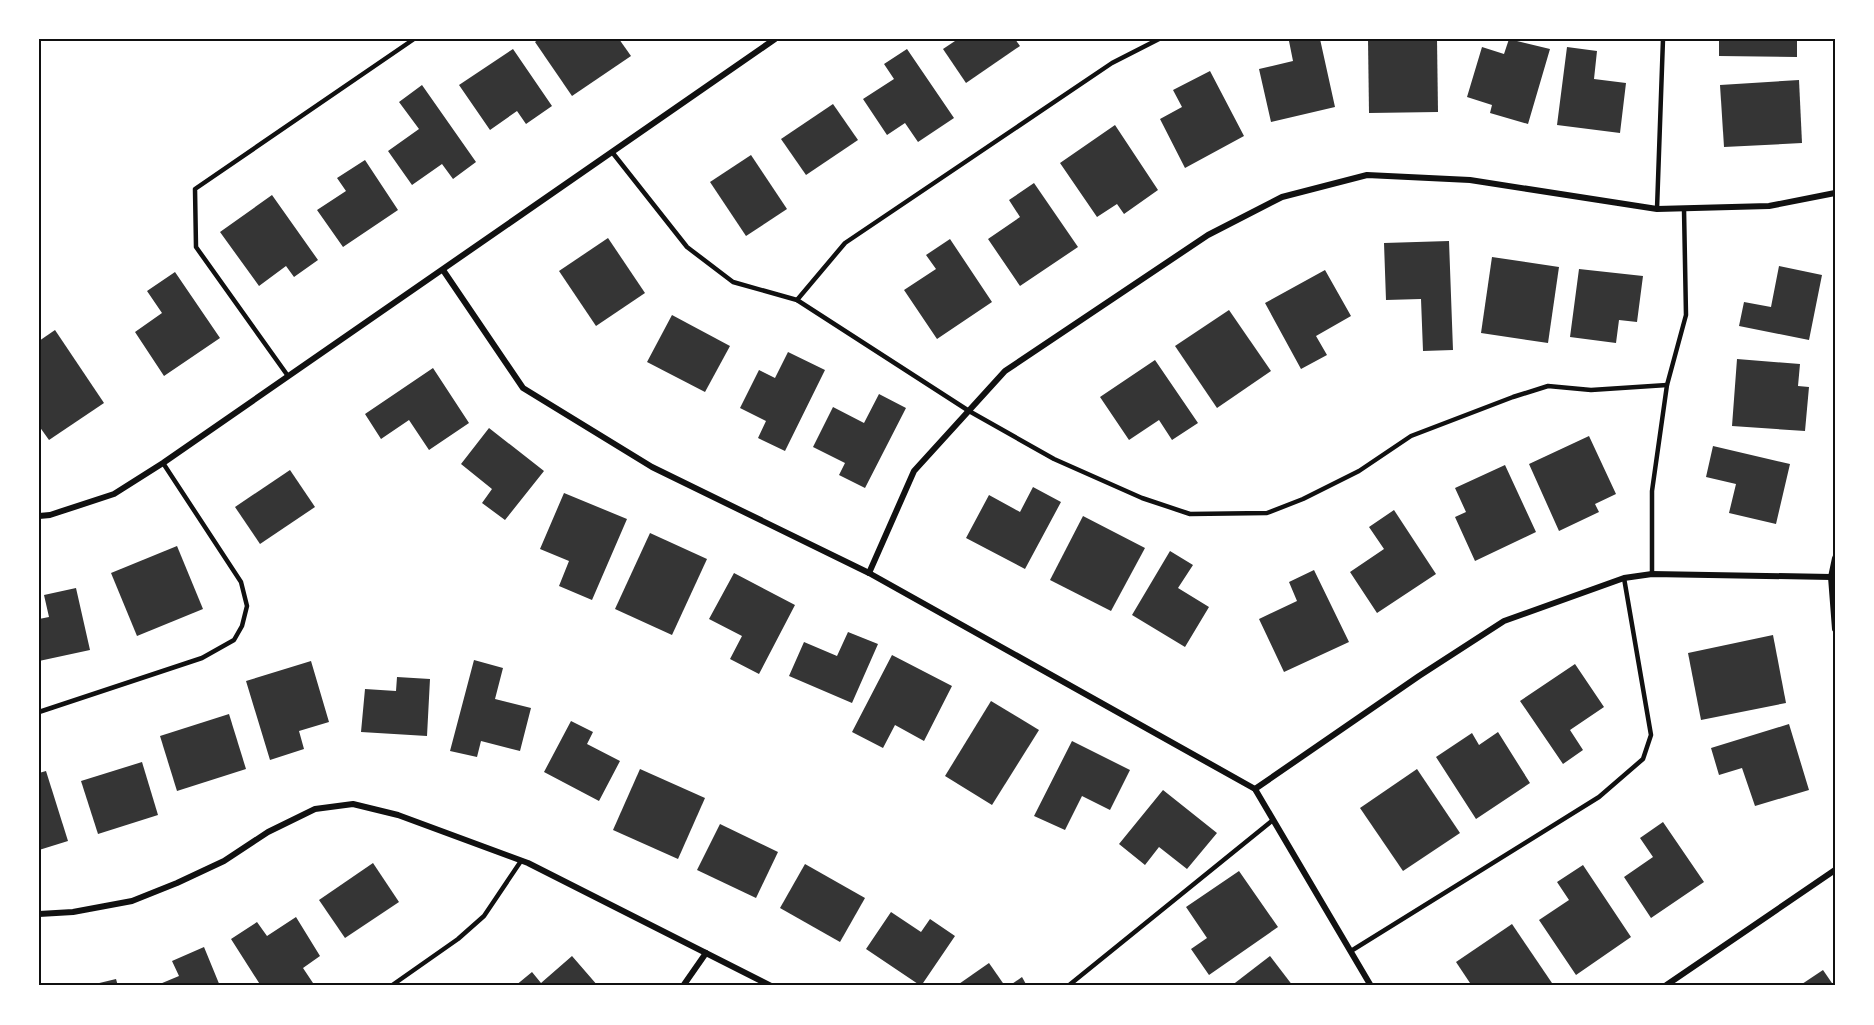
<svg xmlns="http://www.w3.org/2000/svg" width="1874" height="1025" font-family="Quicksand,sans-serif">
<rect width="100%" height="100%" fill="#fff"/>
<!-- building -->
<g fill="#353535">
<path d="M 539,39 L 619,39 L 631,56 L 572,96 L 535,42 Z"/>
<path d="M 958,39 L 1015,39 L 1020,46 L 966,83 L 943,49 Z"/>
<path d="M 1300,39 L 1320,39 L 1335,107 L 1271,122 L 1259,69 L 1293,61 L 1289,41 Z"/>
<path d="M 1368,39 L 1437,39 L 1438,112 L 1369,113 Z"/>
<path d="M 1509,39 L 1550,49 L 1528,124 L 1490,113 L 1492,105 L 1467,97 L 1482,47 L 1504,54 Z"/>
<path d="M 1719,39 L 1797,39 L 1797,57 L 1719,56 Z"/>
<path d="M 1567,47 L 1597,51 L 1594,79 L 1626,83 L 1620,133 L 1557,125 Z"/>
<path d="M 513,49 L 552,106 L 526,124 L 517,111 L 490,130 L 459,85 Z"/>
<path d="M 907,49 L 954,118 L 918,142 L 905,123 L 887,135 L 863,99 L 894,79 L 884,64 Z"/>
<path d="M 1210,71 L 1244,136 L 1185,168 L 1160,119 L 1182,107 L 1173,90 Z"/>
<path d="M 1799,80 L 1802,143 L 1724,147 L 1720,85 Z"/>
<path d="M 422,85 L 476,162 L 453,179 L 442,164 L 412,185 L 388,151 L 419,129 L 399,102 Z"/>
<path d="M 833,104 L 858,140 L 806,175 L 781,139 Z"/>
<path d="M 1115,125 L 1158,190 L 1124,214 L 1117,204 L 1097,217 L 1060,163 Z"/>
<path d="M 751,155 L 787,209 L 746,236 L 710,182 Z"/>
<path d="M 365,160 L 398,210 L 343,247 L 317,210 L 346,191 L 337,178 Z"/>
<path d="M 1034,183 L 1078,247 L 1020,286 L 988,239 L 1020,217 L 1009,200 Z"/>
<path d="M 272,195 L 318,260 L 294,277 L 286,266 L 259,286 L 220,232 Z"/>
<path d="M 608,238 L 645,293 L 596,326 L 559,271 Z"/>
<path d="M 950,239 L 992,302 L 937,339 L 904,290 L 936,269 L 926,255 Z"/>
<path d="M 1449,241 L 1453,350 L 1423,351 L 1421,299 L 1386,300 L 1384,243 Z"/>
<path d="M 1492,257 L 1559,267 L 1548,343 L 1481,333 Z"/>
<path d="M 1779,266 L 1822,275 L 1809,340 L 1739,326 L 1744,302 L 1771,307 Z"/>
<path d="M 1579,269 L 1643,276 L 1637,322 L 1619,320 L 1616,343 L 1570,337 Z"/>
<path d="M 1325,270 L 1351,316 L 1316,336 L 1327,355 L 1301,369 L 1265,303 Z"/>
<path d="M 175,272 L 220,338 L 164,376 L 135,332 L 162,313 L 147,291 Z"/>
<path d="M 1229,310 L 1271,371 L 1217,408 L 1175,346 Z"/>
<path d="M 672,315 L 730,346 L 705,392 L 647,362 Z"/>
<path d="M 55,330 L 104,403 L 49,440 L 39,426 L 39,341 Z"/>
<path d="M 788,352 L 825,370 L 785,451 L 758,438 L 766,421 L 740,408 L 759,370 L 775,378 Z"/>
<path d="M 1737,359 L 1800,364 L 1798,386 L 1809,387 L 1805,431 L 1732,426 Z"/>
<path d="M 1155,360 L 1198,423 L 1172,440 L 1159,420 L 1129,440 L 1100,397 Z"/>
<path d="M 433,368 L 469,423 L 429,450 L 409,420 L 381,439 L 365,414 Z"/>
<path d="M 879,394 L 906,408 L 865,488 L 839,475 L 845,463 L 813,447 L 833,407 L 864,423 Z"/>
<path d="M 489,428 L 544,471 L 505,520 L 482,503 L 492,489 L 461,464 Z"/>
<path d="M 1589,436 L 1616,494 L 1595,504 L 1599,512 L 1559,531 L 1529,464 Z"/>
<path d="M 1713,446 L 1790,464 L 1776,524 L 1729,513 L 1736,484 L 1706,477 Z"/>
<path d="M 1505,465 L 1536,532 L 1475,561 L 1455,517 L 1466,512 L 1455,488 Z"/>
<path d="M 290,470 L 315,507 L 260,544 L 235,507 Z"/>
<path d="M 1033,487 L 1061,502 L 1025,569 L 966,538 L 989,495 L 1020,512 Z"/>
<path d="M 564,493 L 627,519 L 592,600 L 559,586 L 569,561 L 540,549 Z"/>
<path d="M 1394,510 L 1436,574 L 1377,613 L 1350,572 L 1384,549 L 1369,527 Z"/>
<path d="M 1083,516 L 1145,548 L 1111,611 L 1050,580 Z"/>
<path d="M 650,533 L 707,559 L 672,635 L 615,609 Z"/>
<path d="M 177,546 L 203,609 L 137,636 L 111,573 Z"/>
<path d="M 1170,551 L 1193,565 L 1178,588 L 1209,607 L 1185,647 L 1132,615 Z"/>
<path d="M 1314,570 L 1349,642 L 1284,672 L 1259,619 L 1297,601 L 1289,582 Z"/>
<path d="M 734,573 L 795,605 L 759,674 L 730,659 L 742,636 L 709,619 Z"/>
<path d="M 76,588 L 90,650 L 39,661 L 39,619 L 49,617 L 44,595 Z"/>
<path d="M 848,632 L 878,644 L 852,703 L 789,676 L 804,642 L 837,656 Z"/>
<path d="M 1773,635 L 1786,703 L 1701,720 L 1688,653 Z"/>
<path d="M 892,655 L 952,686 L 924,741 L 895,725 L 883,748 L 852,732 Z"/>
<path d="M 474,660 L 503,668 L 495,699 L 531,708 L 520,751 L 481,741 L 477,757 L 450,751 Z"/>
<path d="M 311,661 L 329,722 L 299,731 L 304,749 L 270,760 L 246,681 Z"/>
<path d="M 1575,664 L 1604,707 L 1570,730 L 1583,750 L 1563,764 L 1520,701 Z"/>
<path d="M 397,677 L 430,679 L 427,736 L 361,732 L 365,689 L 396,691 Z"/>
<path d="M 991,701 L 1039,730 L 992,805 L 945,776 Z"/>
<path d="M 229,714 L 246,769 L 177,791 L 160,736 Z"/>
<path d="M 571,721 L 593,732 L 587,744 L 620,761 L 599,801 L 544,772 Z"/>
<path d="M 1789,724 L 1809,790 L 1755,806 L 1742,768 L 1719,775 L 1711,748 Z"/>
<path d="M 1498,732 L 1530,783 L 1476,819 L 1436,757 L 1472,733 L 1479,745 Z"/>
<path d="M 1072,741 L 1130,770 L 1110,810 L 1082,796 L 1065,830 L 1034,816 Z"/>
<path d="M 142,762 L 158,815 L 98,834 L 81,781 Z"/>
<path d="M 640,769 L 705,798 L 678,859 L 613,830 Z"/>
<path d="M 1417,769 L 1460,833 L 1403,871 L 1360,808 Z"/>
<path d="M 46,771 L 68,841 L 39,850 L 39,773 Z"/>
<path d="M 1163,790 L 1217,833 L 1187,869 L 1159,847 L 1145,865 L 1119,844 Z"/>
<path d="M 1663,822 L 1704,882 L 1651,918 L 1624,877 L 1653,857 L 1640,838 Z"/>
<path d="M 720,824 L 778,852 L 756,898 L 697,870 Z"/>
<path d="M 373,863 L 399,902 L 345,938 L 319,900 Z"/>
<path d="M 805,864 L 865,898 L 840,942 L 780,908 Z"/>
<path d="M 1583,865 L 1631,937 L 1576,975 L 1539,920 L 1569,900 L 1557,882 Z"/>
<path d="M 1239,871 L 1278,927 L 1209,975 L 1191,949 L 1207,938 L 1186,907 Z"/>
<path d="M 891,912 L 921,932 L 930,919 L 955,936 L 921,986 L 866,949 Z"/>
<path d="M 296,917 L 320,956 L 303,968 L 315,986 L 261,986 L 231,939 L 257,922 L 267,936 Z"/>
<path d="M 1512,924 L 1554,986 L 1472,986 L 1456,962 Z"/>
<path d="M 204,947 L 220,986 L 155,986 L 179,976 L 172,961 Z"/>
<path d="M 572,956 L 598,986 L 515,986 L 532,972 L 541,983 Z"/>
<path d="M 1270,956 L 1293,986 L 1231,986 Z"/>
<path d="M 989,963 L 1005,986 L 956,986 Z"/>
<path d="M 1823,970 L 1834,986 L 1799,986 Z"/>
<path d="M 1022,977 L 1027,986 L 1009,986 Z"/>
<path d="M 116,979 L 118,986 L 91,986 L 91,985 Z"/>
</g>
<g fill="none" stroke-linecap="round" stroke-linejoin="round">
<!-- service -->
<g stroke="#111" stroke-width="4.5">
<path d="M 612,152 L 687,247 L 733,282 L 797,300 L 969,411 L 1054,459 L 1142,498 L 1190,514 L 1267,513 L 1303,499 L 1359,471 L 1411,436 L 1513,397 L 1548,386 L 1591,390 L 1667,385"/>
<path d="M 1657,209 L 1663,39"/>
<path d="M 797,300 L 845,243 L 1112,63 L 1159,39"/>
<path d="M 288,376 L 196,247 L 195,189 L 414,39"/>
<path d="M 1652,574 L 1652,491 L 1667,385 L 1686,315 L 1684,209"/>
<path d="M 39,712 L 202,658 L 234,640 L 242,626 L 247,606 L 241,582 L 163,463"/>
<path d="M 1351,951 L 1599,797 L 1643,759 L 1651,735 L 1624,578"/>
<path d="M 391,986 L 458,939 L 484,916 L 521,861"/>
<path d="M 1068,986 L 1273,820"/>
</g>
<!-- minor -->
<g stroke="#111" stroke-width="6">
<path d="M 443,270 L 523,388 L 652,467 L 869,573 L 1255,789 L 1371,986"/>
<path d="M 39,516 L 50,515 L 114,494 L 163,463 L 775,39"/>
<path d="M 1835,558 L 1831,577 L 1835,629"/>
<path d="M 869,573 L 914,471 L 1005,371 L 1208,235 L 1282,197 L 1367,175 L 1470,180 L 1657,209 L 1769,206 L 1835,193"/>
<path d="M 1255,789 L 1419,676 L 1504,621 L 1624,578 L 1652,574 L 1831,577"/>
<path d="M 39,914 L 73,912 L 132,901 L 177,883 L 224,861 L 268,832 L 315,809 L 353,804 L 398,815 L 528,863 L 771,986"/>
<path d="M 683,986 L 706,953"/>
<path d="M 1665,986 L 1835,870"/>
</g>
</g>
<!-- border -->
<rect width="1874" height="1025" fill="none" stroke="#ffffff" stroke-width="81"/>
<rect x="40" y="40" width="1794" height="944" fill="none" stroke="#111" stroke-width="2"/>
</svg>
